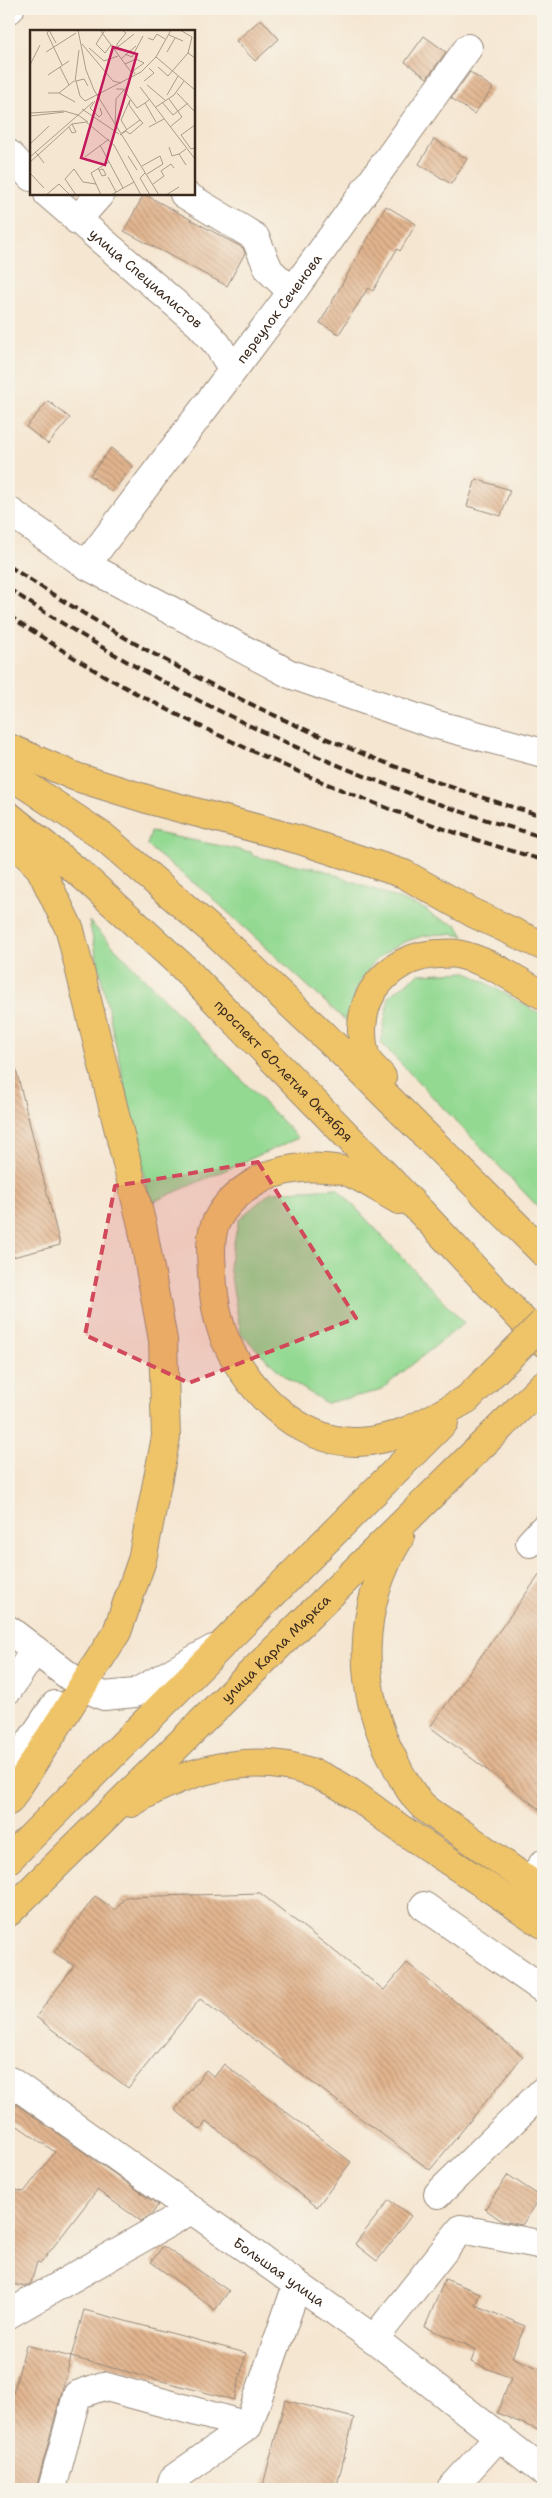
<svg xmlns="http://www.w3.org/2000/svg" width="552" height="2498" font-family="'Shantell Sans',sans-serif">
<defs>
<pattern id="building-back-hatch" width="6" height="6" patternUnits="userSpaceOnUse" patternTransform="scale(1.25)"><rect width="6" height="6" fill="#e2b58f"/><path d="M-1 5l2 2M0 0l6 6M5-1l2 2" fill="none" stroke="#b89374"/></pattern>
</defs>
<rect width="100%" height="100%" fill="#f7f3e8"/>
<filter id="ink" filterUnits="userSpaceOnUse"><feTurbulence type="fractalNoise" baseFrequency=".02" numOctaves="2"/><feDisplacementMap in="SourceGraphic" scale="10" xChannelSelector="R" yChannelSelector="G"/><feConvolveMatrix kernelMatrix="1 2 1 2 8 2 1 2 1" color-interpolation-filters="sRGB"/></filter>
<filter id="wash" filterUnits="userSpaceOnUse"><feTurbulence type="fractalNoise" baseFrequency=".0096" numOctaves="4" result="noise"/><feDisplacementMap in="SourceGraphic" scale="20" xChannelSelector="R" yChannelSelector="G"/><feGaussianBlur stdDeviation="1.12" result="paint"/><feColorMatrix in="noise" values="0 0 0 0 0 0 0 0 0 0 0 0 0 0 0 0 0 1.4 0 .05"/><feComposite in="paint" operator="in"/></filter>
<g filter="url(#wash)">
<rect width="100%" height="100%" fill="#f5e6d1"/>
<!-- grass -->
<g fill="#93d992" stroke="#678258">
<path d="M 151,832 L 251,852 L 253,856 L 323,870 L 425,909 L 434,917 L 457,925 L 464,936 C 411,925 349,961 352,1021 L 348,1023 L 209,895 L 151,849 L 147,845 Z"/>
<path d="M 89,921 L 298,1138 L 150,1203 Z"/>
<path d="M 467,972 L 543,1015 L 543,1212 L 381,1043 L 389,996 L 419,974 Z"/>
<path d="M 337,1188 L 464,1323 L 379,1391 L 326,1403 L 285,1377 L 241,1334 L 229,1266 L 239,1219 L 271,1192 Z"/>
</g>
<g id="blocks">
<!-- building -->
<g fill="url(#building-back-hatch)">
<path d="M 261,19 L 279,39 L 255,61 L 236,41 Z"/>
<path d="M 424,36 L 446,52 L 427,78 L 405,62 Z"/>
<path d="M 470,72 L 493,88 L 474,114 L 451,98 Z"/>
<path d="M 434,139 L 467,159 L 451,184 L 419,164 Z"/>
<path d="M 144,194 L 243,248 L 245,253 L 227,286 L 124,231 Z"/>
<path d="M 386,206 L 416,224 L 400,251 L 397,249 L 373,291 L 368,288 L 339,334 L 320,323 Z"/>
<path d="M 48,401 L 70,418 L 48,444 L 26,427 Z"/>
<path d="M 111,448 L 133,466 L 112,492 L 90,475 Z"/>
<path d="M 476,479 L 510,490 L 501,516 L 467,506 Z"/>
<path d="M 16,1069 L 60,1245 L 9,1258 L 9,1070 Z"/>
<path d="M 543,1570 L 543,1812 L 430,1727 Z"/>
<path d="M 260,1893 L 384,1990 L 407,1963 L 523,2056 L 430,2170 L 200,1999 L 128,2088 L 36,2017 L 74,1966 L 54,1952 L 95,1896 L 115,1910 L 125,1897 Z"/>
<path d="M 224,2064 L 351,2162 L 317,2207 L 206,2121 L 201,2130 L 175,2110 L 206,2070 L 214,2077 Z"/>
<path d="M 9,2099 L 158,2205 L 152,2214 L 141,2221 L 97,2190 L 41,2263 L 37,2262 L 31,2283 L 25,2287 L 9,2283 L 9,2188 L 24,2192 L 55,2152 L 9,2120 Z"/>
<path d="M 508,2175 L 541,2197 L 522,2225 L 502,2221 L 485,2209 Z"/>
<path d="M 389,2200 L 411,2216 L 377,2261 L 355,2244 Z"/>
<path d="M 163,2246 L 229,2291 L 215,2310 L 151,2262 Z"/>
<path d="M 445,2279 L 480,2293 L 475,2305 L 525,2326 L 512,2357 L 543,2370 L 543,2432 L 497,2413 L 511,2378 L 471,2362 L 476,2349 L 425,2327 Z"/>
<path d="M 84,2310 L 246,2353 L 234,2400 L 71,2357 Z"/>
<path d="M 26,2345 L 71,2357 L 36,2489 L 9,2489 L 9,2409 Z"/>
<path d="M 285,2400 L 354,2418 L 336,2489 L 262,2489 Z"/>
</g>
</g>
</g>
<g filter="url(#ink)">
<use href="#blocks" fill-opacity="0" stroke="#988878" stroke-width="1"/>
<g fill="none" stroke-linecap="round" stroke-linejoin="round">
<defs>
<g id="minor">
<path d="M 9,9 L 10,9"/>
<path d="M 9,154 L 31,177"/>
<path id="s1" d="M 48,194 L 199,324 L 217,344 L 233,370"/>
<path d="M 184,194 L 255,237 L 269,270 L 292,292"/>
<path d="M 77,220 L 100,194"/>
<path d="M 9,511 L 86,565 L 290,674 L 434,724 L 543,753"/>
<path id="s2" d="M 86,565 L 292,292 L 468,48"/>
<path d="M 530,1543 L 543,1529"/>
<path d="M 9,1630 L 82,1686 L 104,1696 L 135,1693 L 213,1649"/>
<path d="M 9,1689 L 35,1650"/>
<path d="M 9,1773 L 55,1705"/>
<path d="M 529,1882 L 543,1864"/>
<path d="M 424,1906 L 543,1989"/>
<path id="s3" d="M 10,2081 L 374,2339 L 543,2471"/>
<path d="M 438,2194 L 543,2091"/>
<path d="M 9,2314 L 191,2210"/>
<path d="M 374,2339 L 461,2229 L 543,2245"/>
<path d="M 52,2489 L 77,2395 L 103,2386 L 248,2426"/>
<path d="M 170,2489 L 173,2479 L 248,2426 L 297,2285"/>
<path d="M 451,2489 L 499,2436"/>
</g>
<path id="major" d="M 9,748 L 76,777 L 150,800 L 300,840 L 404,874 L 475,914 L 543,946"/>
<g id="highway">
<path d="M 9,774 L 105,838 L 215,933 L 351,1061 L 543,1252"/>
<path id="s4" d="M 9,816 L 83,876 L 183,967 L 422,1213 L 543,1342"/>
<path d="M 9,837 L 40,868 L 70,930 L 142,1225 L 163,1340 L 166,1437 L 142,1560 L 117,1632 L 9,1801"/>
<path d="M 382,1077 C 378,1072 373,1068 369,1063 C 363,1054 362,1039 362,1029 C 363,987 396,956 438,954 C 444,954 451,953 457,954 C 488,960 516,980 543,995"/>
<path d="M 399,1200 C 383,1192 358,1174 342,1170 C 313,1165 279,1167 254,1183 C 238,1193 226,1203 217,1220 C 209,1235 211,1256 212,1272 C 213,1292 216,1313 222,1331 C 241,1385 298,1444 358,1442 C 399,1441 433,1418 467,1399"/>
<path d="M 400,1537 C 357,1607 356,1689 394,1761 C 401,1776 411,1794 423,1806 C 434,1816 448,1823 460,1832 C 488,1852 515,1872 543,1891"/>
<path d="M 131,1803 C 191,1766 268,1747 333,1782 C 358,1795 380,1815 404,1831 C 451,1862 497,1893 543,1924"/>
<path d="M 9,1859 L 444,1422"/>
<path id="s5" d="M 9,1912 L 543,1385"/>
</g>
</defs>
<!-- minor casing -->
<use href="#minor" stroke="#988878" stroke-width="30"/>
<!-- major casing -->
<use href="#major" stroke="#988878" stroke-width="30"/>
<!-- highway casing -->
<use href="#highway" stroke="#988878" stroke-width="30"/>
<!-- minor -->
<use href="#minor" stroke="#fff" stroke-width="28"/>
<!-- major -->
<use href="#major" stroke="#efc469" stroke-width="28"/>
<!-- highway -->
<use href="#highway" stroke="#efc469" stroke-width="28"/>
<!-- rail -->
<g stroke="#3b2a1e" stroke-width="4" stroke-dasharray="8 4" stroke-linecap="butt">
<path d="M 9,566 C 173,675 354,762 543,816"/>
<path d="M 9,589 C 173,698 354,783 543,837"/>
<path d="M 9,616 C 46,639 83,665 121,685 C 254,757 398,819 543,860"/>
</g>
<defs>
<path id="highway-bridge" d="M 467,1399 L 543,1323"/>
</defs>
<!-- highway-bridge casing -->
<use href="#highway-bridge" stroke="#988878" stroke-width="30" stroke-linecap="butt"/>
<!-- highway-bridge -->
<use href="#highway-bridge" stroke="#efc469" stroke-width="28"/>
</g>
</g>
<!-- marked area -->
<path fill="#d1495b" fill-opacity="0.2" stroke="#d1495b" stroke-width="4" stroke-dasharray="10 6" stroke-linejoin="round" d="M 258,1162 L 356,1318 L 189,1383 L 85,1335 L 115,1186 Z"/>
<g text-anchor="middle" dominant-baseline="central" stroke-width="5" stroke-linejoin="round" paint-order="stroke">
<!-- street labels -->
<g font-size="14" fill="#3b2a1e" stroke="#f7f3e8">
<text stroke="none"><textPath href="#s1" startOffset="129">улица Специалистов</textPath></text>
<text stroke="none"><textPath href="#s2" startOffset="321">переулок Сеченова</textPath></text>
<text stroke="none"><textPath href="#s4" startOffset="375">проспект 60-летия Октября</textPath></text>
<text stroke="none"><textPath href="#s5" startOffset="375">улица Карла Маркса</textPath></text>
<text stroke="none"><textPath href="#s3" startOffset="330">Большая улица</textPath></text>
</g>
</g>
<!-- overview -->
<g transform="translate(30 30)">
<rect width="165" height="165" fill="#f5e6d1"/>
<path fill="none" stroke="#ab9b89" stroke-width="1" d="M 48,0 L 56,40 L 64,60 L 129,165M 70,0 L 101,42M 75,0 L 66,14 L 75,23 L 81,15M 150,0 L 162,7 L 158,23M 139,5 L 153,11M 118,8 L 123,10 L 127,4 L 135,9M 26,13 L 19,0 L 17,3 L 32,35M 52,14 L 83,51 L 91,53M 59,18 L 74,31 L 88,26M 87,18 L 87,14 L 96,3 L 92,0M 84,20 L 104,4M 16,22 L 46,3M 137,22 L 145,8M 95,24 L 102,27 L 113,6M 126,27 L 165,60M 91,29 L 106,16M 95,34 L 106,29 L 114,33M 0,35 L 10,15M 30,37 L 39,55M 128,37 L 138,46 L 158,23 L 165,28M 105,44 L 103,41 L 114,33M 18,45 L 39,31M 114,51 L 124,43 L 119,38M 45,52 L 49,20M 117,55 L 135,70M 58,56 L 54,49 L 46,51 L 50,66 L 55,71 L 111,42 L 126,27 L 141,0M 110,57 L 165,129M 86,59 L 93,59 L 107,78 L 115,73M 18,63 L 29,63 L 44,51M 29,63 L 45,72M 147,63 L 165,82M 137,65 L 148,46M 120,69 L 115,73 L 126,92M 139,69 L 152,87 L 140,97M 65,71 L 60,78 L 69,87 L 72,84 L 70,78M 132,72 L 143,85 L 158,73M 126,77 L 144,65 L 154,51M 52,79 L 89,104M 0,83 L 34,81 L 48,85 L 58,92M 0,86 L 34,82M 39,97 L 42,103 L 46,102 L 42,94M 85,97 L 86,69 L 100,53M 119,97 L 134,89M 97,100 L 91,90 L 100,70 L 99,75 L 110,90M 90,105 L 96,101 L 100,104 L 113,93 L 110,90 L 92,103M 0,114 L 19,96M 70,115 L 93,158M 139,117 L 142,126 L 149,124M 165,118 L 161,119 L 151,105 L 165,95M 156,119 L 149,124 L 156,135M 5,122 L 8,125 L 42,94 L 56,92 L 84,115 L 111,165M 98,126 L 107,140M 0,127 L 63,72M 55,127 L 79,109M 0,132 L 8,125 L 14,133M 112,136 L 130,126 L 133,134 L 117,144M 68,138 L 72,146 L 76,145 L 73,139 L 69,140M 0,143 L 14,158M 115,143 L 110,148 L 120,165M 78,147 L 86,162M 123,154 L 134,146 L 131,141 L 141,134 L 144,138M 16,165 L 29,154 L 40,165M 46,165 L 35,149 L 44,139 L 53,152 L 66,154M 71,165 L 61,143 L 79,132M 81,165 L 104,152M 136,165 L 149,157"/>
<path fill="#c2185b" fill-opacity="0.15" stroke="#c2185b" stroke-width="2.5" d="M 83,17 L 107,24 L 75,135 L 51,128 Z"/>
<rect width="165" height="165" fill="none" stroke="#3b2a1e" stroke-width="2.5"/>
</g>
<!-- margin -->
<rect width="552" height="2498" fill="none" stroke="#f7f3e8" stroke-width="30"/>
</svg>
